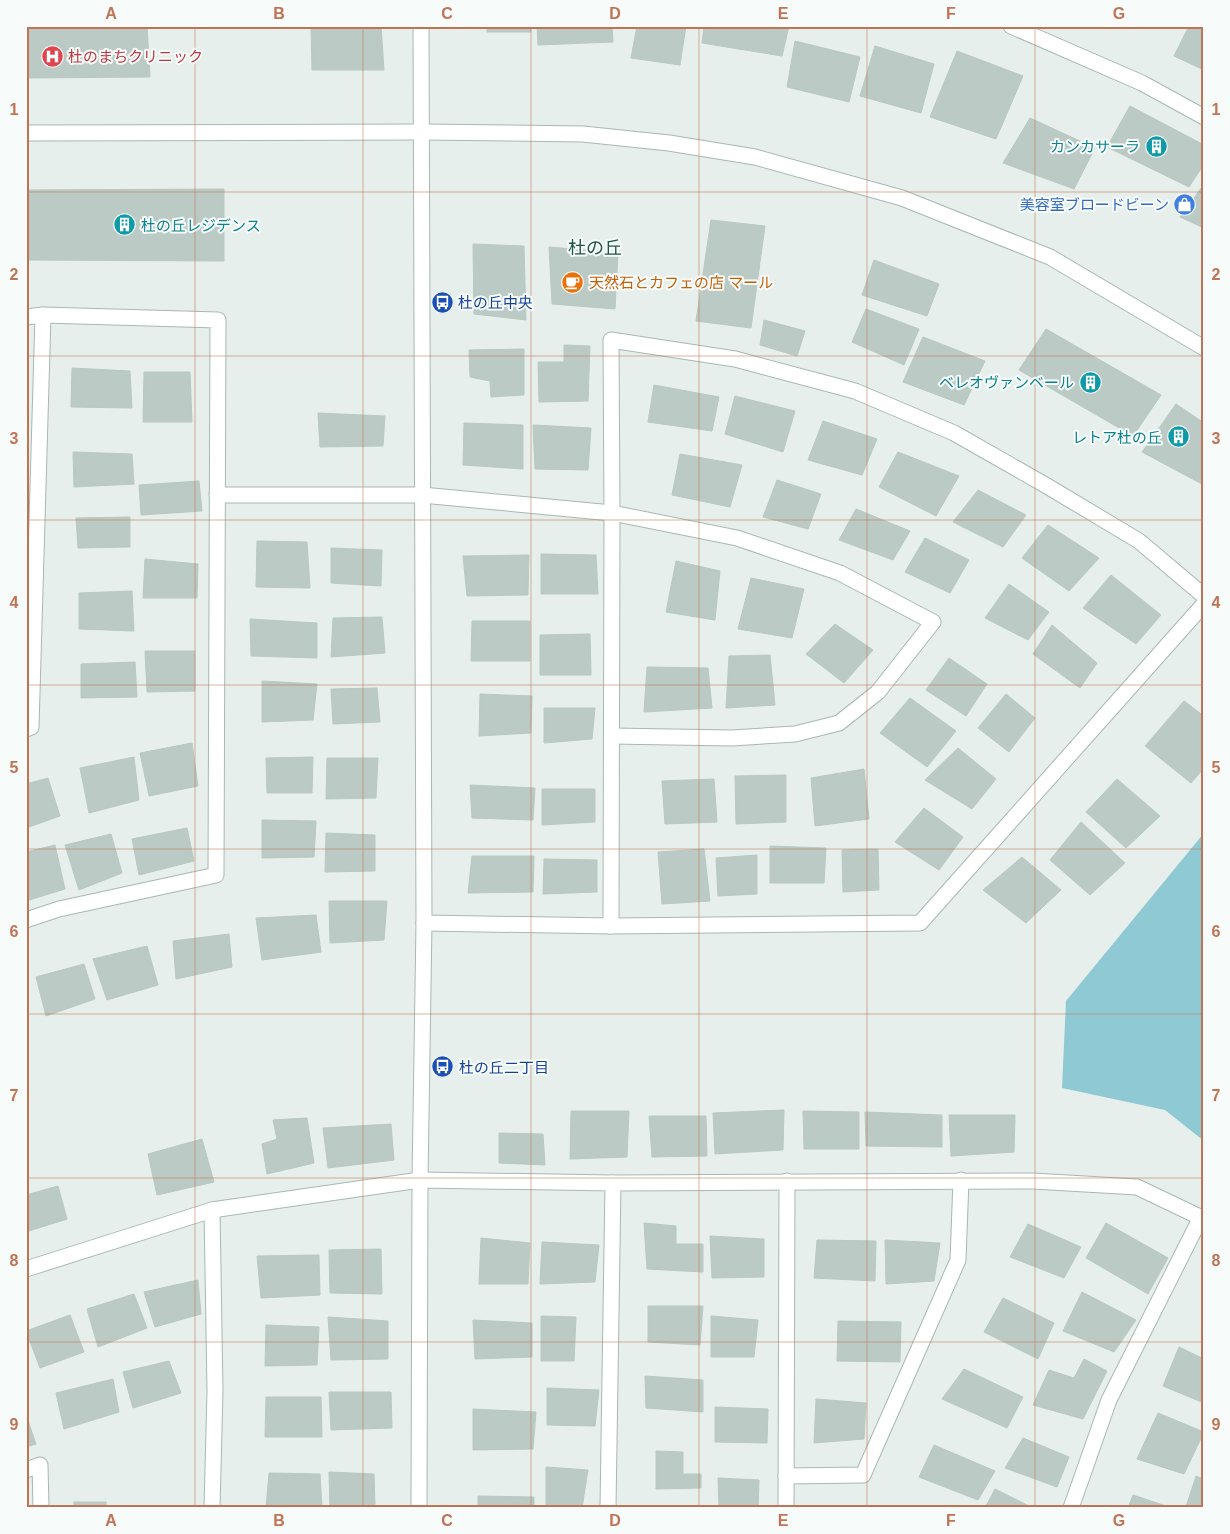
<svg xmlns="http://www.w3.org/2000/svg" width="1230" height="1534" font-family="Helvetica,'Noto Sans JP',sans-serif">
<rect width="100%" height="100%" fill="#e6efeb"/>
<!-- water -->
<path fill="#8ec9d4" d="M 1204,833 L 1204,1141 L 1165,1110 L 1062,1088 L 1066,1001 Z"/>
<!-- building -->
<g fill="#bbcac4" stroke="#b8c9c2">
<path d="M 26,26 L 147,26 L 150,77 L 26,78 Z"/>
<path d="M 311,26 L 381,26 L 384,70 L 312,70 Z"/>
<rect x="487" y="26" width="44" height="6"/>
<path d="M 537,26 L 612,26 L 613,42 L 538,45 Z"/>
<path d="M 637,26 L 686,26 L 680,65 L 631,58 Z"/>
<path d="M 704,26 L 789,26 L 782,56 L 702,43 Z"/>
<path d="M 1189,26 L 1204,26 L 1204,70 L 1174,56 Z"/>
<path d="M 795,41 L 860,57 L 849,102 L 787,87 Z"/>
<path d="M 875,46 L 934,64 L 921,113 L 860,96 Z"/>
<path d="M 957,51 L 1023,76 L 996,139 L 930,117 Z"/>
<path d="M 1130,106 L 1204,145 L 1204,164 L 1189,187 L 1107,147 Z"/>
<path d="M 1030,118 L 1095,148 L 1074,189 L 1003,163 Z"/>
<path d="M 1204,184 L 1204,228 L 1180,217 Z"/>
<path d="M 224,189 L 224,261 L 26,260 L 26,190 Z"/>
<path d="M 711,220 L 765,226 L 751,328 L 696,321 Z"/>
<path d="M 473,244 L 524,246 L 526,320 L 474,314 Z"/>
<path d="M 549,247 L 618,253 L 615,309 L 552,304 Z"/>
<path d="M 874,260 L 939,284 L 927,316 L 862,295 Z"/>
<path d="M 866,309 L 919,329 L 904,365 L 852,342 Z"/>
<path d="M 764,320 L 805,331 L 797,356 L 760,345 Z"/>
<path d="M 1046,329 L 1161,395 L 1133,436 L 1019,370 Z"/>
<path d="M 923,337 L 985,361 L 964,405 L 903,382 Z"/>
<path d="M 564,345 L 590,346 L 588,401 L 539,402 L 538,362 L 564,362 Z"/>
<path d="M 524,349 L 524,395 L 491,397 L 490,381 L 470,377 L 469,350 Z"/>
<path d="M 72,368 L 130,371 L 132,408 L 71,407 Z"/>
<path d="M 144,372 L 190,372 L 192,422 L 143,422 Z"/>
<path d="M 654,385 L 719,397 L 712,431 L 648,422 Z"/>
<path d="M 735,396 L 795,411 L 783,452 L 725,434 Z"/>
<path d="M 1176,404 L 1204,423 L 1204,481 L 1202,484 L 1142,452 Z"/>
<path d="M 318,413 L 385,416 L 383,446 L 320,447 Z"/>
<path d="M 823,421 L 877,439 L 862,475 L 808,460 Z"/>
<path d="M 464,423 L 523,425 L 523,469 L 463,465 Z"/>
<path d="M 533,425 L 591,428 L 588,470 L 535,469 Z"/>
<path d="M 73,452 L 132,454 L 134,484 L 74,487 Z"/>
<path d="M 898,452 L 959,476 L 936,516 L 879,487 Z"/>
<path d="M 680,454 L 742,465 L 730,507 L 672,495 Z"/>
<path d="M 777,480 L 821,494 L 808,529 L 763,517 Z"/>
<path d="M 199,481 L 202,511 L 141,515 L 139,485 Z"/>
<path d="M 978,490 L 1026,515 L 1003,547 L 953,522 Z"/>
<path d="M 856,509 L 910,531 L 893,560 L 839,540 Z"/>
<path d="M 130,517 L 130,547 L 78,548 L 76,518 Z"/>
<path d="M 1048,525 L 1099,558 L 1069,591 L 1022,558 Z"/>
<path d="M 925,538 L 969,560 L 950,593 L 905,572 Z"/>
<path d="M 257,541 L 307,542 L 310,588 L 256,587 Z"/>
<path d="M 331,548 L 382,550 L 381,586 L 331,583 Z"/>
<path d="M 541,554 L 596,555 L 598,594 L 541,594 Z"/>
<path d="M 529,555 L 528,595 L 467,596 L 463,556 Z"/>
<path d="M 145,559 L 198,564 L 197,598 L 143,598 Z"/>
<path d="M 676,561 L 720,571 L 715,620 L 666,612 Z"/>
<path d="M 1111,575 L 1161,615 L 1136,644 L 1083,608 Z"/>
<path d="M 751,578 L 804,589 L 792,638 L 738,629 Z"/>
<path d="M 1009,584 L 1049,612 L 1028,640 L 985,618 Z"/>
<path d="M 132,591 L 134,631 L 79,629 L 79,593 Z"/>
<path d="M 382,617 L 385,653 L 331,657 L 333,618 Z"/>
<path d="M 250,619 L 317,623 L 317,658 L 251,656 Z"/>
<path d="M 472,621 L 530,621 L 530,661 L 471,661 Z"/>
<path d="M 835,624 L 873,650 L 844,683 L 806,654 Z"/>
<path d="M 1052,625 L 1097,663 L 1080,688 L 1033,654 Z"/>
<path d="M 590,634 L 591,675 L 540,675 L 540,635 Z"/>
<path d="M 145,651 L 195,651 L 195,691 L 147,692 Z"/>
<path d="M 770,655 L 775,705 L 726,708 L 729,656 Z"/>
<path d="M 949,658 L 987,684 L 966,716 L 926,690 Z"/>
<path d="M 135,662 L 137,697 L 81,698 L 81,664 Z"/>
<path d="M 647,667 L 708,668 L 712,708 L 644,712 Z"/>
<path d="M 262,681 L 317,684 L 313,720 L 262,722 Z"/>
<path d="M 377,688 L 380,722 L 333,724 L 331,689 Z"/>
<path d="M 480,694 L 532,696 L 531,733 L 479,736 Z"/>
<path d="M 1006,694 L 1035,718 L 1009,752 L 978,728 Z"/>
<path d="M 910,698 L 956,731 L 927,767 L 880,733 Z"/>
<path d="M 1184,701 L 1204,716 L 1204,768 L 1191,783 L 1145,746 Z"/>
<path d="M 544,708 L 595,708 L 592,739 L 544,743 Z"/>
<path d="M 192,743 L 198,786 L 149,796 L 140,753 Z"/>
<path d="M 958,748 L 996,779 L 972,809 L 925,780 Z"/>
<path d="M 134,757 L 139,800 L 89,813 L 80,768 Z"/>
<path d="M 313,757 L 312,793 L 267,793 L 266,758 Z"/>
<path d="M 327,758 L 378,758 L 376,798 L 326,799 Z"/>
<path d="M 864,769 L 869,819 L 815,826 L 811,778 Z"/>
<path d="M 786,775 L 786,822 L 736,824 L 735,776 Z"/>
<path d="M 48,778 L 60,816 L 26,828 L 26,784 Z"/>
<path d="M 714,779 L 717,822 L 665,824 L 662,781 Z"/>
<path d="M 1117,779 L 1160,816 L 1126,848 L 1086,812 Z"/>
<path d="M 470,785 L 535,788 L 533,820 L 472,818 Z"/>
<path d="M 542,789 L 595,789 L 595,822 L 542,825 Z"/>
<path d="M 924,808 L 963,837 L 939,870 L 895,842 Z"/>
<path d="M 262,820 L 316,821 L 314,857 L 262,858 Z"/>
<path d="M 1081,822 L 1125,863 L 1090,895 L 1050,860 Z"/>
<path d="M 187,828 L 194,861 L 139,875 L 132,839 Z"/>
<path d="M 326,833 L 375,835 L 375,871 L 325,872 Z"/>
<path d="M 111,834 L 122,873 L 79,890 L 65,845 Z"/>
<path d="M 55,845 L 65,889 L 26,901 L 26,852 Z"/>
<path d="M 770,846 L 826,848 L 824,883 L 770,883 Z"/>
<path d="M 704,849 L 710,901 L 662,904 L 658,852 Z"/>
<path d="M 878,849 L 879,890 L 843,892 L 842,850 Z"/>
<path d="M 757,855 L 757,894 L 718,896 L 716,858 Z"/>
<path d="M 472,856 L 534,856 L 533,892 L 468,893 Z"/>
<path d="M 1022,857 L 1061,890 L 1026,923 L 983,890 Z"/>
<path d="M 544,859 L 597,860 L 597,892 L 543,894 Z"/>
<path d="M 329,901 L 387,901 L 384,940 L 330,943 Z"/>
<path d="M 316,915 L 321,952 L 262,960 L 256,918 Z"/>
<path d="M 229,934 L 232,967 L 176,979 L 173,941 Z"/>
<path d="M 147,946 L 158,985 L 107,1000 L 93,959 Z"/>
<path d="M 84,964 L 95,999 L 46,1016 L 36,977 Z"/>
<path d="M 784,1110 L 783,1150 L 715,1154 L 713,1113 Z"/>
<path d="M 571,1111 L 629,1111 L 627,1157 L 570,1159 Z"/>
<path d="M 803,1111 L 859,1112 L 859,1149 L 804,1149 Z"/>
<path d="M 865,1112 L 942,1115 L 942,1147 L 866,1146 Z"/>
<path d="M 949,1115 L 1015,1115 L 1014,1152 L 951,1156 Z"/>
<path d="M 649,1116 L 706,1116 L 707,1156 L 652,1157 Z"/>
<path d="M 307,1118 L 314,1163 L 267,1174 L 262,1144 L 277,1139 L 273,1120 Z"/>
<path d="M 391,1124 L 394,1160 L 328,1168 L 323,1128 Z"/>
<path d="M 499,1133 L 543,1134 L 545,1165 L 499,1163 Z"/>
<path d="M 202,1139 L 214,1182 L 157,1195 L 148,1154 Z"/>
<path d="M 58,1186 L 67,1219 L 26,1232 L 26,1195 Z"/>
<path d="M 644,1223 L 676,1226 L 676,1244 L 703,1244 L 703,1272 L 647,1269 Z"/>
<path d="M 1106,1223 L 1168,1258 L 1148,1294 L 1086,1258 Z"/>
<path d="M 1028,1224 L 1081,1247 L 1064,1278 L 1010,1257 Z"/>
<path d="M 710,1236 L 764,1239 L 764,1277 L 712,1278 Z"/>
<path d="M 481,1238 L 530,1243 L 528,1284 L 479,1284 Z"/>
<path d="M 817,1240 L 876,1241 L 875,1281 L 814,1278 Z"/>
<path d="M 885,1240 L 940,1243 L 934,1281 L 886,1284 Z"/>
<path d="M 542,1242 L 599,1245 L 595,1282 L 540,1284 Z"/>
<path d="M 381,1249 L 382,1294 L 330,1293 L 329,1250 Z"/>
<path d="M 319,1255 L 320,1295 L 261,1298 L 257,1256 Z"/>
<path d="M 198,1280 L 201,1314 L 155,1327 L 144,1292 Z"/>
<path d="M 1082,1292 L 1136,1320 L 1114,1352 L 1063,1331 Z"/>
<path d="M 134,1294 L 147,1328 L 98,1347 L 87,1309 Z"/>
<path d="M 1003,1298 L 1054,1323 L 1038,1359 L 984,1332 Z"/>
<path d="M 648,1306 L 703,1306 L 700,1345 L 648,1342 Z"/>
<path d="M 70,1315 L 84,1352 L 40,1368 L 26,1331 Z"/>
<path d="M 541,1316 L 576,1317 L 574,1361 L 541,1361 Z"/>
<path d="M 711,1316 L 758,1320 L 754,1357 L 711,1357 Z"/>
<path d="M 328,1317 L 388,1321 L 388,1359 L 331,1360 Z"/>
<path d="M 473,1320 L 532,1323 L 532,1357 L 475,1359 Z"/>
<path d="M 838,1321 L 901,1322 L 900,1362 L 837,1361 Z"/>
<path d="M 266,1325 L 319,1327 L 317,1365 L 265,1366 Z"/>
<path d="M 1179,1347 L 1204,1359 L 1204,1403 L 1163,1386 Z"/>
<path d="M 1084,1359 L 1107,1371 L 1083,1419 L 1033,1405 L 1049,1370 L 1074,1378 Z"/>
<path d="M 169,1361 L 181,1393 L 133,1408 L 123,1372 Z"/>
<path d="M 964,1369 L 1023,1397 L 1007,1428 L 942,1399 Z"/>
<path d="M 645,1376 L 703,1380 L 703,1412 L 646,1408 Z"/>
<path d="M 113,1379 L 119,1412 L 64,1429 L 56,1393 Z"/>
<path d="M 547,1388 L 599,1390 L 595,1426 L 547,1425 Z"/>
<path d="M 329,1392 L 391,1392 L 392,1428 L 331,1430 Z"/>
<path d="M 266,1397 L 321,1397 L 322,1437 L 265,1437 Z"/>
<path d="M 816,1399 L 866,1403 L 864,1439 L 814,1443 Z"/>
<path d="M 715,1407 L 768,1409 L 767,1443 L 715,1442 Z"/>
<path d="M 473,1409 L 536,1412 L 533,1449 L 473,1450 Z"/>
<path d="M 1158,1413 L 1204,1432 L 1184,1474 L 1137,1459 Z"/>
<path d="M 26,1415 L 36,1444 L 26,1447 Z"/>
<path d="M 1023,1438 L 1069,1457 L 1057,1487 L 1005,1468 Z"/>
<path d="M 934,1445 L 995,1471 L 978,1500 L 919,1477 Z"/>
<path d="M 656,1451 L 683,1452 L 683,1474 L 701,1474 L 701,1488 L 656,1489 Z"/>
<path d="M 546,1467 L 588,1470 L 582,1508 L 546,1508 Z"/>
<path d="M 329,1472 L 374,1474 L 375,1508 L 330,1508 Z"/>
<path d="M 269,1473 L 320,1474 L 322,1508 L 266,1508 Z"/>
<path d="M 1196,1476 L 1204,1479 L 1204,1508 L 1187,1508 L 1186,1507 Z"/>
<path d="M 718,1478 L 759,1480 L 758,1508 L 719,1508 Z"/>
<path d="M 995,1489 L 1033,1508 L 985,1508 Z"/>
<path d="M 1133,1495 L 1172,1508 L 1128,1508 Z"/>
<path d="M 478,1496 L 534,1497 L 534,1508 L 478,1508 Z"/>
<rect x="74" y="1502" width="32" height="6"/>
</g>
<g fill="none" stroke-linecap="round" stroke-linejoin="round">
<defs>
<g id="minor">
<path d="M 1011,26 L 1142,83 L 1204,117"/>
<path d="M 26,317 L 43,315 L 218,320 L 216,875 L 59,909 L 26,920"/>
<path d="M 217,495 L 422,495 L 612,513 L 737,538 L 840,573 L 933,622 L 878,692 L 839,723 L 795,734 L 732,738 L 612,736"/>
<path d="M 26,729 L 31,727 L 43,315"/>
<path d="M 424,923 L 611,926 L 920,923 L 1204,604"/>
<path d="M 611,926 L 612,513 L 611,340 L 735,359 L 855,391 L 954,433 L 1047,486 L 1139,541 L 1204,596"/>
<path d="M 613,1183 L 1033,1181 L 1137,1187 L 1204,1219"/>
<path d="M 212,1210 L 215,1391 L 212,1508"/>
<path d="M 26,1269 L 212,1210 L 420,1180 L 613,1183 L 608,1508"/>
<path d="M 26,1470 L 40,1465 L 41,1508"/>
<path d="M 786,1476 L 863,1475 L 958,1260 L 961,1180"/>
<path d="M 786,1508 L 787,1181"/>
<path d="M 1071,1508 L 1109,1400 L 1201,1217"/>
</g>
<g id="tertiary">
<path d="M 26,133 L 423,132 L 583,134 L 669,143 L 755,157 L 902,198 L 1050,257 L 1204,348"/>
<path d="M 419,1508 L 420,1180 L 424,923 L 421,26"/>
</g>
</defs>
<!-- minor casing -->
<use href="#minor" stroke="#a8b8b2" stroke-width="17"/>
<!-- tertiary casing -->
<use href="#tertiary" stroke="#a8b8b2" stroke-width="17"/>
<!-- minor -->
<use href="#minor" stroke="#fff" stroke-width="15"/>
<!-- tertiary -->
<use href="#tertiary" stroke="#fff" stroke-width="15"/>
</g>
<!-- grid -->
<path fill="none" stroke="#c07456" stroke-width="1" stroke-opacity="0.55" d="M 195,26 L 195,1508M 363,26 L 363,1508M 531,26 L 531,1508M 699,26 L 699,1508M 867,26 L 867,1508M 1035,26 L 1035,1508M 26,192 L 1204,192M 26,356 L 1204,356M 26,520 L 1204,520M 26,685 L 1204,685M 26,849 L 1204,849M 26,1014 L 1204,1014M 26,1178 L 1204,1178M 26,1342 L 1204,1342"/>
<!-- icons -->
<defs>
<symbol id="hospital-disc" viewBox="-11 -11 22 22"><circle r="9.5" fill="#e0444e" stroke="#f7fbf9"/><path d="M-5-5h3v3.5h4V-5h3V5h-3V1.5h-4V5h-3Z" fill="#fff"/></symbol>
<symbol id="building-disc" viewBox="-11 -11 22 22"><circle r="9.5" fill="#0f9aa8" stroke="#f7fbf9"/><path d="M-4-6H4V6H1V3H-1V6H-4ZM-2.5-4.3h1.7v1.8h-1.7ZM.8-4.3h1.7v1.8H.8ZM-2.5-1h1.7V.8h-1.7ZM.8-1h1.7V.8H.8Z" fill="#fff"/></symbol>
<symbol id="shop-disc" viewBox="-11 -11 22 22"><circle r="9.5" fill="#3f7fe0" stroke="#f7fbf9"/><path d="M-5-2.5h2.3a2.7 3.5 0 0 1 5.4 0H5L5.5 6h-11ZM-1.5-2.5h3a1.5 2.3 0 0 0-3 0Z" fill="#fff"/></symbol>
<symbol id="cafe-disc" viewBox="-11 -11 22 22"><circle r="9.5" fill="#e8710a" stroke="#f7fbf9"/><path d="M-5.5-4.5H6V0H3Q3 3.5 0 3.5H-2.5Q-5.5 3.5-5.5 0ZM3-3.2v2h1.7v-2ZM-6 4.5H4V6H-6Z" fill="#fff"/></symbol>
<symbol id="bus-disc" viewBox="-11 -11 22 22"><circle r="9.5" fill="#1a4fb4" stroke="#f7fbf9"/><path d="M-5-6H5V4H4V6H2V4H-2V6H-4V4H-5ZM-3.5-4V0h7V-4ZM-3.5 1.2v1.5H-2V1.2ZM2 1.2v1.5H3.5V1.2Z" fill="#fff"/></symbol>
</defs>
<g fill-rule="evenodd">
<use href="#hospital-disc" x="40" y="44" width="25" height="25"/>
<use href="#building-disc" x="1144" y="134" width="25" height="25"/>
<use href="#shop-disc" x="1172" y="192" width="25" height="25"/>
<use href="#building-disc" x="112" y="212" width="25" height="25"/>
<use href="#cafe-disc" x="560" y="270" width="25" height="25"/>
<use href="#bus-disc" x="430" y="290" width="25" height="25"/>
<use href="#building-disc" x="1078" y="370" width="25" height="25"/>
<use href="#building-disc" x="1166" y="424" width="25" height="25"/>
<use href="#bus-disc" x="430" y="1054" width="25" height="25"/>
</g>
<g text-anchor="middle" dominant-baseline="central" stroke-width="4" stroke-linejoin="round" paint-order="stroke">
<!-- health labels -->
<g font-size="15" fill="#be3a42" stroke="#f7fbf9" text-anchor="start">
<text x="68" y="56">杜のまちクリニック</text>
</g>
<!-- culture labels -->
<g font-size="15" fill="#0d838f" stroke="#f7fbf9" text-anchor="end">
<text x="1140" y="146">カンカサーラ</text>
<text x="141" y="225" text-anchor="start">杜の丘レジデンス</text>
<text x="1074" y="382">ベレオヴァンベール</text>
<text x="1162" y="437">レトア杜の丘</text>
</g>
<!-- shop labels -->
<g font-size="15" fill="#366cbe" stroke="#f7fbf9" text-anchor="end">
<text x="1169" y="204">美容室ブロードビーン</text>
</g>
<!-- food labels -->
<g font-size="15" fill="#c56008" stroke="#f7fbf9" text-anchor="start">
<text x="589" y="282">天然石とカフェの店 マール</text>
</g>
<!-- transit labels -->
<g font-size="15" fill="#164399" stroke="#f7fbf9" text-anchor="start">
<text x="458" y="302">杜の丘中央</text>
<text x="459" y="1067">杜の丘二丁目</text>
</g>
<!-- quarter labels -->
<g font-size="18" fill="#1f5548" stroke="#f7fbf9">
<text x="595" y="248">杜の丘</text>
</g>
</g>
<!-- border -->
<rect width="1230" height="1534" fill="none" stroke="#f7fbf9" stroke-width="55"/>
<rect x="28" y="28" width="1174" height="1478" fill="none" stroke="#c07456" stroke-width="2"/>
<g font-size="16" text-anchor="middle" font-weight="bold" fill="#c07456">
<text x="111" y="19">A</text>
<text x="279" y="19">B</text>
<text x="447" y="19">C</text>
<text x="615" y="19">D</text>
<text x="783" y="19">E</text>
<text x="951" y="19">F</text>
<text x="1119" y="19">G</text>
<text x="14" y="115">1</text>
<text x="1216" y="115">1</text>
<text x="14" y="280">2</text>
<text x="1216" y="280">2</text>
<text x="14" y="444">3</text>
<text x="1216" y="444">3</text>
<text x="14" y="608">4</text>
<text x="1216" y="608">4</text>
<text x="14" y="773">5</text>
<text x="1216" y="773">5</text>
<text x="14" y="937">6</text>
<text x="1216" y="937">6</text>
<text x="14" y="1101">7</text>
<text x="1216" y="1101">7</text>
<text x="14" y="1266">8</text>
<text x="1216" y="1266">8</text>
<text x="14" y="1430">9</text>
<text x="1216" y="1430">9</text>
<text x="111" y="1526">A</text>
<text x="279" y="1526">B</text>
<text x="447" y="1526">C</text>
<text x="615" y="1526">D</text>
<text x="783" y="1526">E</text>
<text x="951" y="1526">F</text>
<text x="1119" y="1526">G</text>
</g>
</svg>
